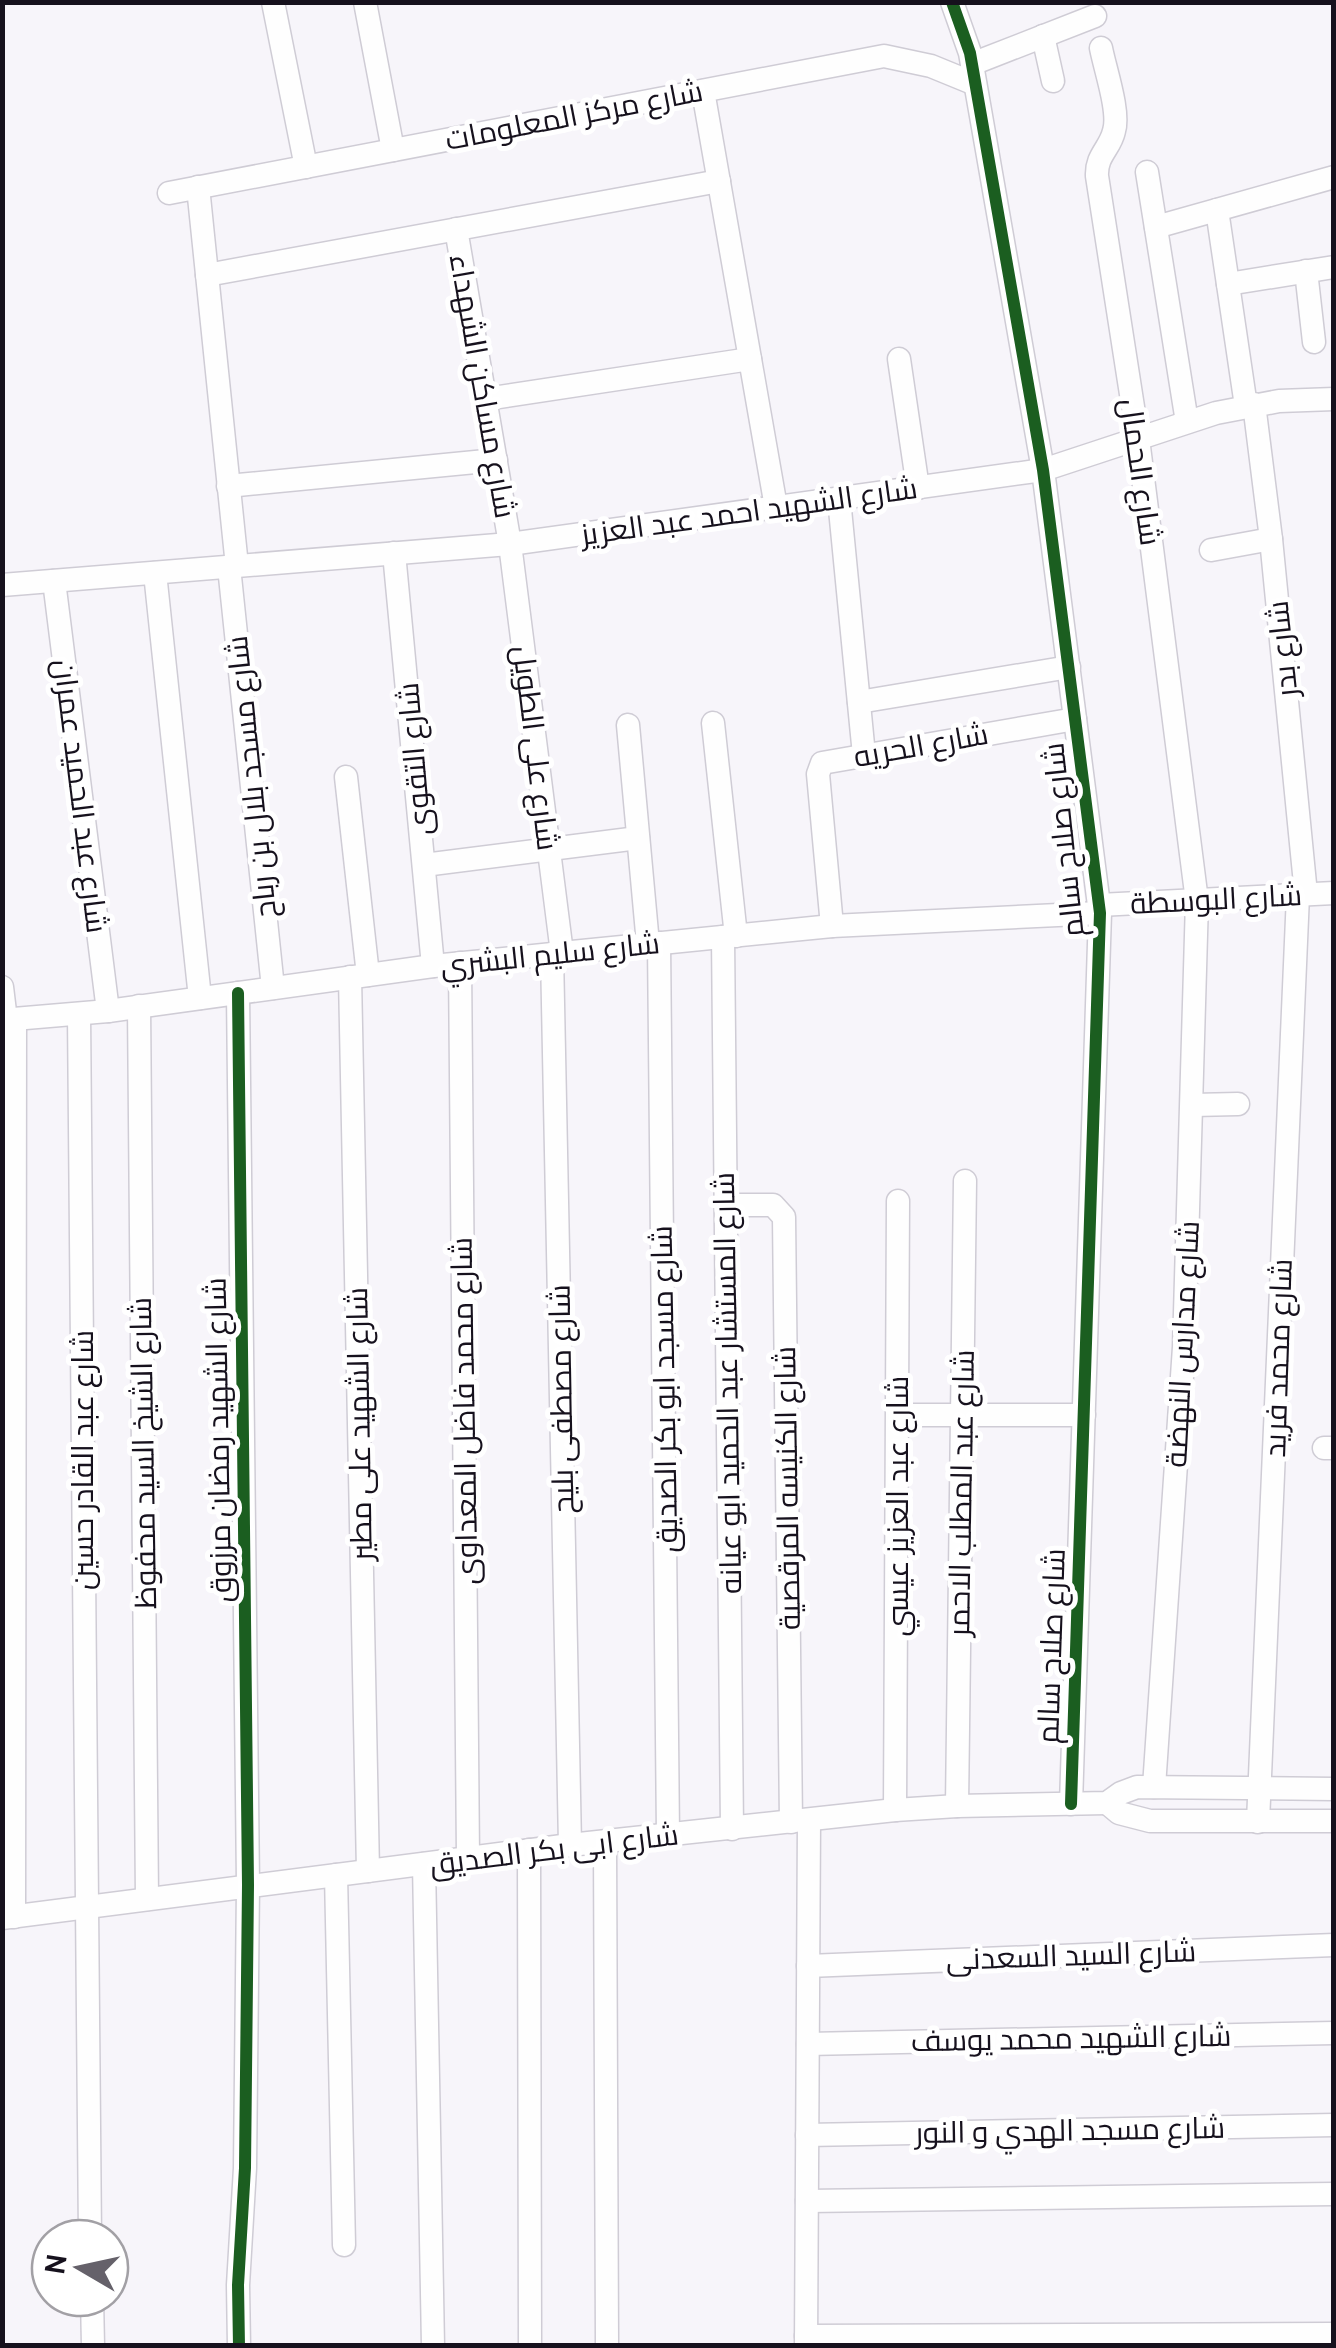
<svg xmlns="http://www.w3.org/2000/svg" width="1336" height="2348" font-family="Cabin,Cairo,sans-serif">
<rect width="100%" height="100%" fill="#f7f5fa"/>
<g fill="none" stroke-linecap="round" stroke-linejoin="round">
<defs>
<g id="minor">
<path d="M 273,2 L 306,167"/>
<path d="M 365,2 L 393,150"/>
<path d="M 952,2 L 970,53 L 1043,470 L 1100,913 L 1071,1804"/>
<path d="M 1043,36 L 1053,81"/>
<path d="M 1101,48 C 1105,69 1120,112 1114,131 C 1110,149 1096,155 1097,176 L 1138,439 L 1197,901 L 1184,1347 L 1154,1787"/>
<path d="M 972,64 L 1095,16"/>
<path d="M 703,91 L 776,507"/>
<path d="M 1147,172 L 1187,422"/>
<path d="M 198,187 L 237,566"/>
<path d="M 169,193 L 884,56 L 931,66 L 975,84"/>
<path d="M 1217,210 L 1246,406"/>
<path d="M 1156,227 L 1334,177"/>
<path d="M 456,229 L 510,544 L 562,953"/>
<path d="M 1306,271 L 1314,342"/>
<path d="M 207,275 L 719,181"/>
<path d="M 1228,284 L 1334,267"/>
<path d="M 899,359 L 918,488"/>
<path d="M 486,399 L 750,359"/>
<path d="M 1254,404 L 1271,539 L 1306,894"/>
<path d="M 228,486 L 496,460"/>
<path d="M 839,499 L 864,755"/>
<path d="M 1211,550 L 1271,539"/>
<path d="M 394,553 L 433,966"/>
<path d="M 229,567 L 273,988"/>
<path d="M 155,573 L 200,998"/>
<path d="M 54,581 L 108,1011"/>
<path d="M 2,585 L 510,544 L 1043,470 L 1216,413 L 1279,401 L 1334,399"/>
<path d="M 859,702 L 1069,667"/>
<path d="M 713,723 L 736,936"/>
<path d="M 628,725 L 648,944"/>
<path d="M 346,777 L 368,975"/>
<path d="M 424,865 L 638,838"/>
<path d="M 1099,905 L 1334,893"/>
<path d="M 832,926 L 818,774 L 822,763 L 1075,719"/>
<path d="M 723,937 L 732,1829"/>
<path d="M 659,943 L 668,1836"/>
<path d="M 552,954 L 570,1845"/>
<path d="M 460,963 L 468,1858"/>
<path d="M 350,977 L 368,1871"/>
<path d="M 2,987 L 6,1020"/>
<path d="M 238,993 L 248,1885 L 245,2168 L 238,2285 L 239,2346"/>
<path d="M 139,1006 L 147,1899"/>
<path d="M 79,1014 L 90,2238"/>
<path d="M 2,1020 L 108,1011 L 433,966 L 562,953 L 832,926 L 1100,913"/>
<path d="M 1193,1105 L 1238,1104"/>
<path d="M 726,1205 L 773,1205 L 784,1217 L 791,1822"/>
<path d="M 898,1415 L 1084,1415"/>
<path d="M 1324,1448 L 1334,1448"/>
<path d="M 1107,1803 L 1119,1813 L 1150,1821 L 1334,1821"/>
<path d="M 957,1806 L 965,1181"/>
<path d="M 895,1810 L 898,1201"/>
<path d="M 1258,1822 L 1298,895"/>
<path d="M 605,1842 L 607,2346"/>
<path d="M 529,1850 L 530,2346"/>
<path d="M 424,1864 L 433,2346"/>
<path d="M 336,1875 L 344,2245"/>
<path d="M 14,1917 L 15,1019"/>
<path d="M 2,1918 L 570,1845 L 895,1810 L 957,1806 L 1107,1803 L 1121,1793 L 1137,1787 L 1334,1789"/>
<path d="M 808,1966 L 1334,1945"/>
<path d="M 808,2044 L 1334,2033"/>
<path d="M 807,2135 L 1334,2125"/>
<path d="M 807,2201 L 1334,2194"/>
<path d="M 92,2298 L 93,2346"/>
<path d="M 806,2336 L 1334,2334"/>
<path d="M 806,2346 L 809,1820"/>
</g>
</defs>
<!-- minor casing -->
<use href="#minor" stroke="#cfccd5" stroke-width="25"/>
<!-- minor -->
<use href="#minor" stroke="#fefefe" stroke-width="22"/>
<defs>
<g id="cycleway">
<path d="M 952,2 L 970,53 L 1043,470 L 1100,913 L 1071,1804"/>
<path d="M 238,993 L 248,1885 L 245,2168 L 238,2285 L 239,2346"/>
</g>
</defs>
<!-- cycleway casing -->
<use href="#cycleway" stroke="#fff" stroke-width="19"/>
<!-- cycleway -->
<use href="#cycleway" stroke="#1b5e20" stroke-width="12"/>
</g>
<g text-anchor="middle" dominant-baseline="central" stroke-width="10" stroke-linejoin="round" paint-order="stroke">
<!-- street labels -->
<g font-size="30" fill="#16111d" stroke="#fff">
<text transform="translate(574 115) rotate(-11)">شارع مركز المعلومات</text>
<text transform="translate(483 386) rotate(80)">شارع مساكن الشهداء</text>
<text transform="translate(1141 472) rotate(82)">شارع الحمال</text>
<text transform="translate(749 511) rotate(-8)">شارع الشهيد احمد عبد العزيز</text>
<text transform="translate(1282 649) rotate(-96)">شارع بدر</text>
<text transform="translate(921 745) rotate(-10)">شارع الحريه</text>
<text transform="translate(536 748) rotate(83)">شارع على الطويل</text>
<text transform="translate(414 759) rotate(-95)">شارع التقوى</text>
<text transform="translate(251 777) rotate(-96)">شارع مسجد بلال بن رباح</text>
<text transform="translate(81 796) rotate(83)">شارع عبد الحميد عمران</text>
<text transform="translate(1063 840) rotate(-96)">شارع صلاح سالم</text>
<text transform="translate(1216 899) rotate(-3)">شارع البوسطة</text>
<text transform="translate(550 954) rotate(-6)">شارع سليم البشري</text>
<text transform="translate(1182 1344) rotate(-87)">شارع مدارس النهضة</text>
<text transform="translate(1278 1358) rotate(-88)">شارع محمد فريد</text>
<text transform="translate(727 1383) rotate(-91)">شارع المستشار عبد الحميد ابو عيانه</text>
<text transform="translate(664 1389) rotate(-91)">شارع مسجد ابو بكر الصديق</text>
<text transform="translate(561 1399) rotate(-91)">شارع مصطفى بليح</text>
<text transform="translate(464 1411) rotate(-91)">شارع محمد فاضل المعداوى</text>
<text transform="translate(359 1424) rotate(-91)">شارع الشهيد على مطير</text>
<text transform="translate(218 1440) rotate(-91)">شارع الشهيد رمضان مرزوق</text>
<text transform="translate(143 1453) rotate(-91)">شارع الشيخ السيد محفوظ</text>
<text transform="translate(82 1460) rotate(-90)">شارع عبد القادر حسين</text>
<text transform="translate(787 1488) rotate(-91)">شارع الكنيسه المرقصية</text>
<text transform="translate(961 1493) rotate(-89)">شارع عبد المطلب الاحمر</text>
<text transform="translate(897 1506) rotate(-90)">شارع عبد العزيز عيسي</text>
<text transform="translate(1051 1646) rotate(-88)">شارع صلاح سالم</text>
<text transform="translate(554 1849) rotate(-7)">شارع ابى بكر الصديق</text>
<text transform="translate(1071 1955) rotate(-2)">شارع السيد السعدنى</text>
<text transform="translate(1071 2038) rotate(-1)">شارع الشهيد محمد يوسف</text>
<text transform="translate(1070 2130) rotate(-1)">شارع مسجد الهدي و النور</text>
</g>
</g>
<!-- border -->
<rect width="1336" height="2348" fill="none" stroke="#16111d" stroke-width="10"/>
<!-- north arrow -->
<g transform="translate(80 2268) rotate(279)"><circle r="48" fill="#ffffff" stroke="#a2a0a5" stroke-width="2.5"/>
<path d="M0-8L18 38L0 25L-18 38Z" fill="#65616a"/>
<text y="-15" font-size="28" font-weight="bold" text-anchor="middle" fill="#16111d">N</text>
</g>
</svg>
